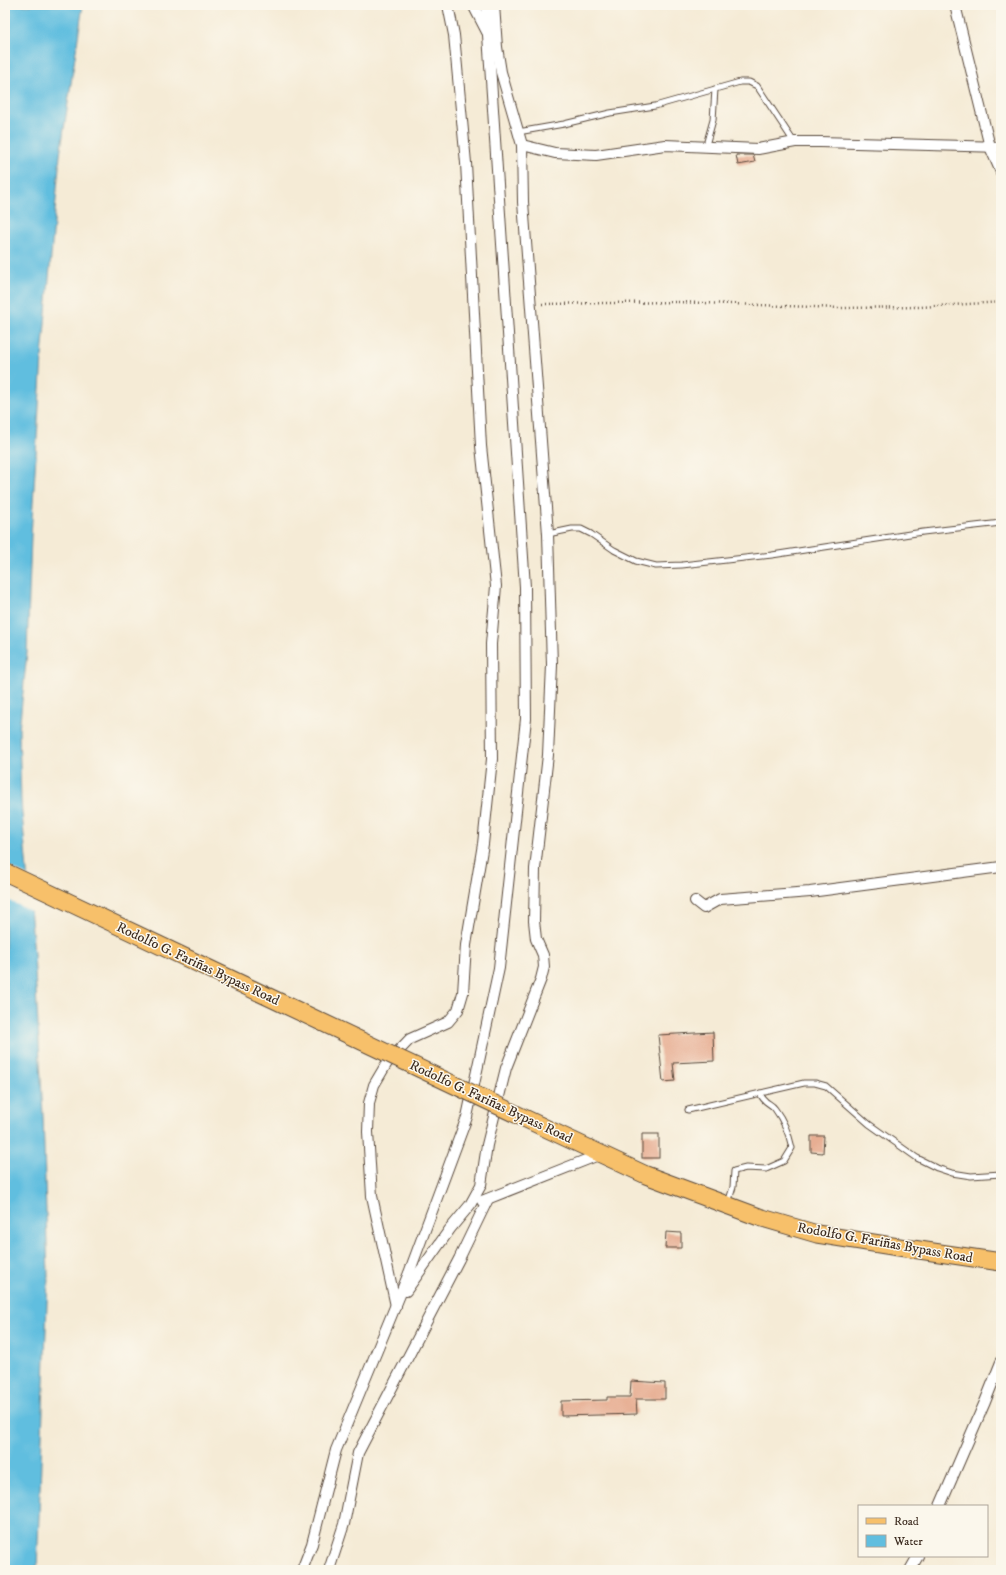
<svg xmlns="http://www.w3.org/2000/svg" width="1006" height="1575" font-family="'IM FELL DW Pica',serif">
<rect width="100%" height="100%" fill="#fbf7ec"/>
<filter id="ink" filterUnits="userSpaceOnUse"><feTurbulence type="fractalNoise" baseFrequency=".025" numOctaves="2"/><feDisplacementMap in="SourceGraphic" scale="8" xChannelSelector="R" yChannelSelector="G"/><feConvolveMatrix kernelMatrix="1 2 1 2 8 2 1 2 1" color-interpolation-filters="sRGB"/></filter>
<filter id="wash" filterUnits="userSpaceOnUse"><feTurbulence type="fractalNoise" baseFrequency=".012" numOctaves="4" result="noise"/><feDisplacementMap in="SourceGraphic" scale="16" xChannelSelector="R" yChannelSelector="G"/><feGaussianBlur stdDeviation="0.9" result="paint"/><feColorMatrix in="noise" values="0 0 0 0 0 0 0 0 0 0 0 0 0 0 0 0 0 1.4 0 .05"/><feComposite in="paint" operator="in"/></filter>
<g filter="url(#wash)">
<rect width="100%" height="100%" fill="#f5ebd6"/>
<!-- water -->
<path fill="#61bedf" stroke="#4e747e" d="M 5,5 L 83,5 L 60,155 L 42,357 L 31,536 L 27,653 L 19,730 L 21,801 L 34,954 L 43,1115 L 48,1277 L 37,1570 L 5,1570 Z"/>
<!-- pier -->
<path fill="#f5ebd6" d="M 5,865 L 30,877 L 33,912 L 5,899 Z"/>
<g id="blocks">
<!-- building -->
<g fill="#e7ae93">
<path d="M 736,155 L 753,155 L 755,162 L 738,165 Z"/>
<path d="M 713,1032 L 714,1061 L 673,1063 L 675,1081 L 663,1082 L 658,1035 Z"/>
<rect x="642" y="1134" width="17" height="24"/>
<path d="M 811,1136 L 824,1136 L 823,1153 L 811,1152 Z"/>
<path d="M 666,1232 L 681,1233 L 681,1248 L 665,1248 Z"/>
<path d="M 631,1381 L 665,1383 L 665,1399 L 636,1399 L 637,1414 L 561,1416 L 561,1401 L 607,1400 L 607,1397 L 630,1397 Z"/>
</g>
</g>
</g>
<g filter="url(#ink)">
<use href="#blocks" fill-opacity="0" stroke="#57473a" stroke-width="1"/>
<g fill="none" stroke-linecap="round" stroke-linejoin="round">
<defs>
<g id="lane">
<path d="M 518,132 L 564,124 L 610,113 L 655,106 L 740,82 L 749,82 L 757,86 L 794,142"/>
<path d="M 706,145 L 713,120 L 715,89"/>
<path d="M 548,534 L 572,529 L 581,529 L 591,534 L 614,550 L 636,561 L 656,566 L 682,565 L 772,555 L 923,532 L 1001,523"/>
<path d="M 688,1110 L 804,1083 L 815,1083 L 826,1086 L 869,1124 L 917,1158 L 937,1168 L 952,1173 L 971,1176 L 1001,1174"/>
<path d="M 728,1203 L 733,1187 L 734,1171 L 746,1168 L 766,1169 L 784,1161 L 792,1148 C 789,1134 784,1121 775,1109 C 770,1102 764,1104 760,1093"/>
</g>
<g id="street">
<path d="M 473,5 L 487,32"/>
<path d="M 955,5 L 990,147 L 1001,172"/>
<path d="M 522,145 L 555,153 L 596,155 L 665,145 L 758,149 L 795,142 L 820,142 L 1001,147"/>
<path d="M 695,901 L 704,908 L 720,899 L 810,892 L 1001,867"/>
<path d="M 482,1201 L 601,1154"/>
<path d="M 406,1291 L 450,1229 L 470,1205 L 481,1185 L 487,1145 L 506,1068 L 541,979 L 544,967 L 543,955 L 536,939 L 534,921 L 535,869 L 548,755 L 552,665 L 548,534 L 523,202 L 522,145 L 501,72 L 497,47 L 494,5"/>
<path d="M 396,1306 L 372,1196 L 368,1132 L 369,1103 L 374,1085 L 387,1063 L 410,1039 L 448,1022 L 458,1010 L 463,993 L 466,945 L 483,844 L 492,759 L 491,644 L 496,586 L 481,446 L 466,163 L 454,35 L 448,5"/>
<path d="M 940,1506 L 985,1402 L 1001,1362"/>
<path d="M 302,1570 L 312,1544 L 336,1450 L 409,1273 L 467,1117 L 499,968 L 526,719 L 525,587 L 486,5"/>
<path d="M 329,1570 L 344,1524 L 358,1453 L 459,1259 L 488,1199"/>
<path d="M 910,1570 L 918,1556"/>
</g>
<path id="primary" d="M 541,1126 L 646,1175 L 759,1217 L 817,1234 L 892,1246 L 1001,1262"/>
</defs>
<!-- lane casing -->
<use href="#lane" stroke="#57473a" stroke-width="7"/>
<!-- street casing -->
<use href="#street" stroke="#57473a" stroke-width="12"/>
<!-- primary casing -->
<use href="#primary" stroke="#57473a" stroke-width="19"/>
<!-- path -->
<path stroke="#57473a" stroke-width="2.5" stroke-dasharray="1 3" stroke-linecap="butt" d="M 542,304 L 676,302 L 841,308 L 920,307 L 1001,302"/>
<!-- lane -->
<use href="#lane" stroke="#fff" stroke-width="5"/>
<!-- street -->
<use href="#street" stroke="#fff" stroke-width="10"/>
<!-- primary -->
<use href="#primary" stroke="#f7c06b" stroke-width="17"/>
<defs>
<path id="primary-bridge" d="M 5,872 L 541,1126"/>
</defs>
<!-- primary-bridge casing -->
<use href="#primary-bridge" stroke="#57473a" stroke-width="19" stroke-linecap="butt"/>
<!-- primary-bridge -->
<use href="#primary-bridge" stroke="#f7c06b" stroke-width="17"/>
</g>
</g>
<g text-anchor="middle" dominant-baseline="central" stroke-width="3" stroke-linejoin="round" paint-order="stroke">
<!-- street labels -->
<g font-size="14" fill="#3b2a1e" stroke="#fbf7ec">
<text transform="translate(198 964) rotate(25)">Rodolfo G. Fariñas Bypass Road</text>
<text transform="translate(491 1102) rotate(25)">Rodolfo G. Fariñas Bypass Road</text>
<text transform="translate(885 1243) rotate(10)">Rodolfo G. Fariñas Bypass Road</text>
</g>
</g>
<!-- margin -->
<rect width="1006" height="1575" fill="none" stroke="#fbf7ec" stroke-width="20"/>
<!-- legend -->
<rect x="858" y="1505" width="130" height="52" fill="#fbf7ec" stroke="#aea59a"/>
<rect x="866" y="1518" width="20" height="6" fill="#f7c06b" stroke="#aea59a"/>
<text x="894" y="1525" font-size="12" fill="#3b2a1e">Road</text>
<rect x="866" y="1535" width="20" height="12" fill="#61bedf" stroke="#aea59a"/>
<text x="894" y="1545" font-size="12" fill="#3b2a1e">Water</text>
</svg>
